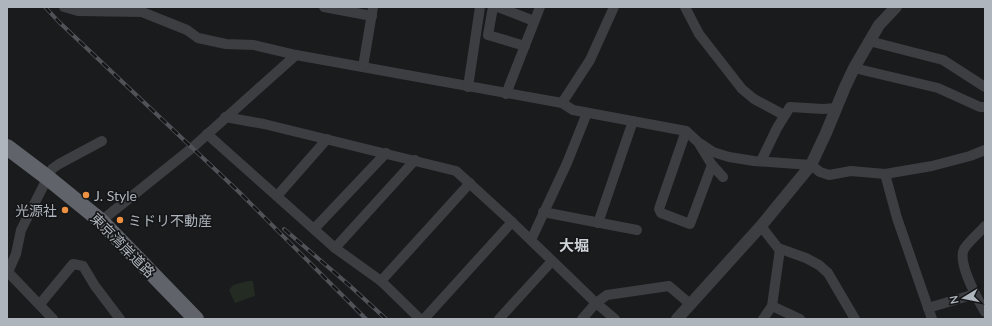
<svg xmlns="http://www.w3.org/2000/svg" width="992" height="326" font-family="Lato,'Noto Sans JP',sans-serif">
<rect width="100%" height="100%" fill="#1a1b1d"/>
<!-- green -->
<path fill="#232b22" d="M 248,281 L 253,281 L 255,296 L 235,303 L 229,290 L 233,285 Z"/>
<g fill="none" stroke-linecap="round" stroke-linejoin="round">
<!-- minor -->
<g stroke="#3c3e42" stroke-width="10">
<path d="M 64,7 L 78,11 L 142,12 L 187,30 L 198,38 L 226,44 L 254,45 L 296,55 L 562,103 L 573,110 L 686,131 L 698,142 L 712,165 L 723,177"/>
<path d="M 324,7 L 372,16"/>
<path d="M 493,7 L 488,35 L 525,46"/>
<path d="M 498,7 L 534,21"/>
<path d="M 685,7 L 699,34 L 742,89 L 754,99 L 784,115"/>
<path d="M 869,41 L 943,60 L 985,87"/>
<path d="M 363,67 L 373,7"/>
<path d="M 854,68 L 938,88 L 980,107 L 985,107"/>
<path d="M 468,87 L 480,7"/>
<path d="M 506,94 L 540,7"/>
<path d="M 562,103 L 590,60 L 614,7"/>
<path d="M 225,117 L 264,124 L 456,171 L 512,222 L 596,303 L 615,319"/>
<path d="M 686,131 L 659,209 L 661,213 L 690,224 L 712,165"/>
<path d="M 207,134 L 335,248 L 381,281 L 420,319"/>
<path d="M 701,144 L 713,152 L 729,157 L 754,161 L 811,165 L 820,172 L 829,175 L 851,171 L 885,174 L 932,166 L 970,156 L 985,150"/>
<path d="M 761,161 L 777,128 L 790,107 L 823,109 L 836,108"/>
<path d="M 885,174 L 897,218 L 932,319"/>
<path d="M 277,196 L 327,139"/>
<path d="M 543,212 L 637,230"/>
<path d="M 101,221 L 192,148 L 296,55"/>
<path d="M 598,223 L 633,121"/>
<path d="M 761,226 L 778,248 L 806,258 L 819,265 L 828,273 L 855,319"/>
<path d="M 985,226 C 979,233 969,241 964,249 C 957,262 978,300 985,312"/>
<path d="M 314,229 L 386,153"/>
<path d="M 531,240 L 567,163 L 587,113"/>
<path d="M 335,248 L 415,160"/>
<path d="M 7,271 L 53,319"/>
<path d="M 8,272 L 16,254 L 21,230 L 52,169 L 59,164 L 102,141"/>
<path d="M 381,281 L 470,183"/>
<path d="M 40,304 L 73,264 L 83,266 L 95,286 L 120,319"/>
<path d="M 772,306 L 800,319"/>
<path d="M 928,308 L 975,294"/>
<path d="M 424,319 L 512,222"/>
<path d="M 499,319 L 552,261"/>
<path d="M 582,319 L 596,303 L 607,295 L 669,286 L 690,304"/>
<path d="M 763,319 L 772,306 L 780,249"/>
</g>
<!-- tertiary -->
<path stroke="#3c3e42" stroke-width="12" d="M 677,319 L 761,226 L 811,165 L 826,133 L 845,87 L 854,68 L 879,25 L 896,7"/>
<!-- trunk -->
<path stroke="#60646a" stroke-width="16" d="M 7,147 L 48,178 L 101,221 L 196,319"/>
<defs>
<g id="rail">
<path d="M 45,7 L 59,22 L 239,192 L 366,319"/>
<path d="M 284,229 L 349,285 L 386,319"/>
</g>
</defs>
<!-- rail casing -->
<use href="#rail" stroke="#4f5257" stroke-width="4"/>
<!-- rail -->
<use href="#rail" stroke="#151618" stroke-width="2.5" stroke-dasharray="8" stroke-linecap="butt"/>
</g>
<!-- markers -->
<g fill="#ed9142" stroke="#151618" stroke-width="1.5">
<circle cx="86" cy="195" r="4"/>
<circle cx="65" cy="210" r="4"/>
<circle cx="120" cy="220" r="4"/>
</g>
<g text-anchor="middle" dominant-baseline="central" stroke-width="3.5" stroke-linejoin="round" paint-order="stroke">
<!-- poi labels -->
<g font-size="14" fill="#aeb5bc" stroke="#151618" text-anchor="start">
<text x="94" y="195">J. Style</text>
<text x="57" y="210" text-anchor="end">光源社</text>
<text x="128" y="220">ミドリ不動産</text>
</g>
<!-- street labels -->
<g font-size="14" fill="#aeb5bc" stroke="#151618">
<text transform="translate(123 245) rotate(45)">東京湾岸道路</text>
</g>
<!-- neighbourhood labels -->
<g font-size="15" font-weight="bold" fill="#ced3d8" stroke="#151618">
<text x="574" y="245">大堀</text>
</g>
</g>
<!-- border -->
<rect width="992" height="326" fill="none" stroke="#aeb5bc" stroke-width="16"/>
<!-- north arrow -->
<g transform="translate(964 298) rotate(260)" stroke="#151618" stroke-width="3" paint-order="stroke">
<path d="M0-3L7 15L0 10L-7 15Z" fill="#aeb5bc"/>
<text y="-6" font-size="11" font-weight="bold" text-anchor="middle" fill="#aeb5bc">N</text>
</g>
</svg>
